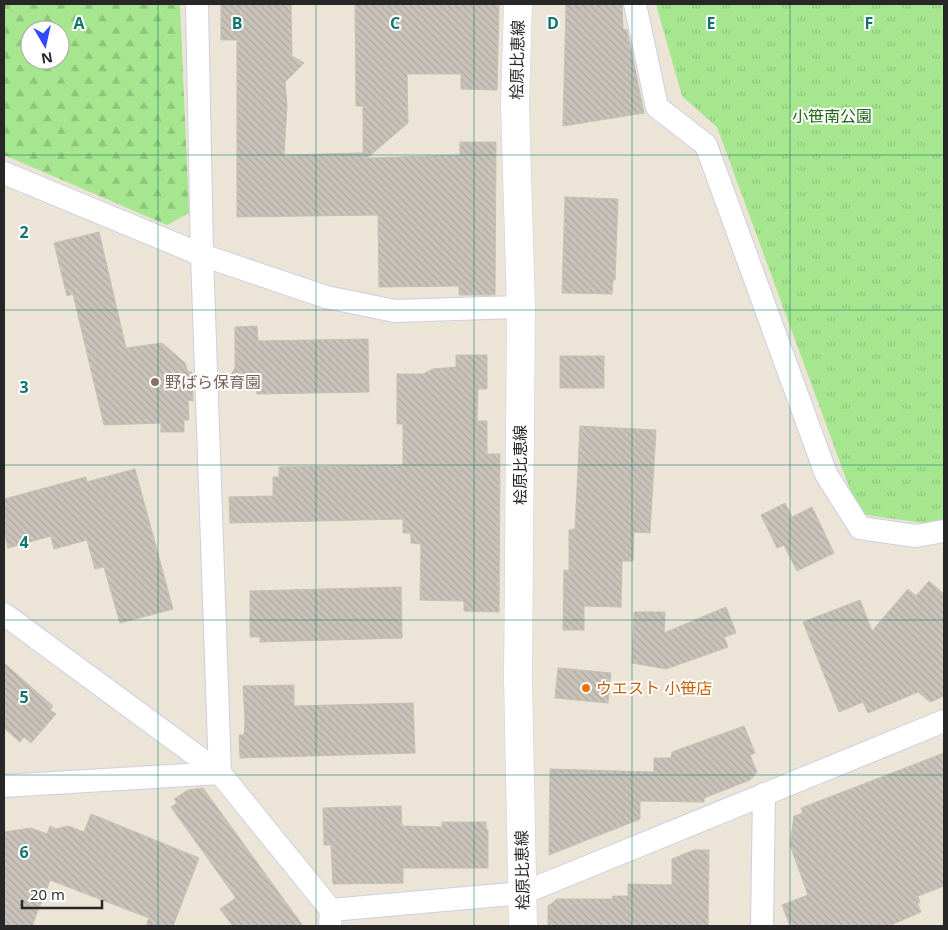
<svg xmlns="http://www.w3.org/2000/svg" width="948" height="930" font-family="'Open Sans','Noto Sans JP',sans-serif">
<defs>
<pattern id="grass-tufts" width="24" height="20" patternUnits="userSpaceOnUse" patternTransform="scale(1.25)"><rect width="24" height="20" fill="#a6e68f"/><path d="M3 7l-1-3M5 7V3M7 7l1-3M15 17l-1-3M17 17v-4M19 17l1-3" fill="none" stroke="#8fc57b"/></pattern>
<pattern id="forest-firs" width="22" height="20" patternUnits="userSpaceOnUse" patternTransform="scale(1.25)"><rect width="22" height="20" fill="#a6e68f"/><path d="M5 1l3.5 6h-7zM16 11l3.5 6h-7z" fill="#8fc57b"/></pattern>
<pattern id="building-back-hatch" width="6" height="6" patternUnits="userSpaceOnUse" patternTransform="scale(1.25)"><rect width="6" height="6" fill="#c9c3ba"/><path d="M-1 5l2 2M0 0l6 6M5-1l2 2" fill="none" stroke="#ada8a0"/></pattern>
</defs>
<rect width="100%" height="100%" fill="#ebe4d7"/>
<!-- grass -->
<path fill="url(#grass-tufts)" d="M 656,4 L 944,4 L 944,520 L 924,523 L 859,514 L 717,127 L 682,96 Z"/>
<!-- forest -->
<path fill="url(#forest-firs)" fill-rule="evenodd" d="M 4,4 L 180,4 L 189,213 L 167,225 L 4,155 ZM 30,30 L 60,30 L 60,60 L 30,60 Z"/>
<!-- building -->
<g fill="url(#building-back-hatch)" stroke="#c6c0b1">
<path d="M 221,4 L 291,4 L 292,56 L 304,63 L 285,82 L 287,105 L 284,155 L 363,153 L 363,106 L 356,106 L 355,4 L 499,4 L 497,90 L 461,89 L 461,74 L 407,74 L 408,123 L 367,158 L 460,155 L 460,142 L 496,142 L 495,295 L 459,295 L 459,286 L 379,287 L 378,215 L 237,217 L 237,40 L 221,40 Z"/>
<path d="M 566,4 L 622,4 L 623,29 L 627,30 L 644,113 L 563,126 Z"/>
<path d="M 565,197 L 618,199 L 615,280 L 613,280 L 612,294 L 562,293 Z"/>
<path d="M 99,232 L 126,348 L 162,343 L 185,363 L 188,372 L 192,372 L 193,401 L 188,400 L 189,420 L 184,420 L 184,432 L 161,432 L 161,423 L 104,425 L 73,294 L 67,296 L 54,243 Z"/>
<path d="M 257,326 L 258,341 L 368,339 L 369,392 L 257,394 L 257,388 L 223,389 L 235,368 L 235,327 Z"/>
<path d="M 456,355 L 487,355 L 487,389 L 478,389 L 477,421 L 487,421 L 487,454 L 500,454 L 499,612 L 464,611 L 464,601 L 420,600 L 421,544 L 411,543 L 411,533 L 403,533 L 403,519 L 230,523 L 229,497 L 273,496 L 273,477 L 279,477 L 279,467 L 403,465 L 403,424 L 397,424 L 397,374 L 423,374 L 433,369 L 456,367 Z"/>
<rect x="560" y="356" width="44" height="32"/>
<path d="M 580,426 L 656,430 L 650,533 L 634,532 L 633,561 L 622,561 L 621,607 L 584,606 L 584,630 L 563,630 L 564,570 L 569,571 L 569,530 L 575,529 Z"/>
<path d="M 135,469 L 173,609 L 120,623 L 104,567 L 95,569 L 87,540 L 54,549 L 51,536 L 8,548 L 4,531 L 4,499 L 86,477 L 87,482 Z"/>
<path d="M 785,503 L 792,517 L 812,507 L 834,553 L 797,571 L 784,545 L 777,548 L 761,515 Z"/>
<path d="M 929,581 L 944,594 L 944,696 L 930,702 L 918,692 L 868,713 L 863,702 L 839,712 L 803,622 L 860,600 L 872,631 L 908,589 L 916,596 Z"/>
<path d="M 401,587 L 402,638 L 260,642 L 260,637 L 250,637 L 250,591 Z"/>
<path d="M 726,607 L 736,633 L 724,637 L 728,647 L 666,669 L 632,663 L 634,612 L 665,612 L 664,633 Z"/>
<path d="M 4,663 L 53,706 L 50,710 L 56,714 L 31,743 L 24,737 L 20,742 L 4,728 Z"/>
<path d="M 558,668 L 611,673 L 608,703 L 555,698 Z"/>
<path d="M 294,685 L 294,706 L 413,703 L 415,753 L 240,758 L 239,735 L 244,735 L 245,721 L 243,686 Z"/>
<path d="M 744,726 L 755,753 L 750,755 L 757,772 L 750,780 L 704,798 L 704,802 L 640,801 L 640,819 L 549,855 L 550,769 L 654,772 L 654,758 L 671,758 L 672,752 Z"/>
<path d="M 944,753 L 944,886 L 918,896 L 920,903 L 917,903 L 921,912 L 889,926 L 790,926 L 782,905 L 808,895 L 790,845 L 794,816 L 803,813 L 801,808 Z"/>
<path d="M 203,788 L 282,897 L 303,926 L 233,926 L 220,909 L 236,898 L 171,807 L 177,803 L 174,799 L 188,790 Z"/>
<path d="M 401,806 L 402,826 L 442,827 L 442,822 L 486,822 L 486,830 L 488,830 L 488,868 L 403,868 L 403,883 L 333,884 L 331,845 L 324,845 L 323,808 Z"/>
<path d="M 91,814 L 199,858 L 173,926 L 146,926 L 149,918 L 50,880 L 32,926 L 4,926 L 4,832 L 31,828 L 47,834 L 50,826 L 56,829 L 68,826 L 84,832 Z"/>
<path d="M 694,850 L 709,850 L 708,926 L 548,926 L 548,906 L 557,899 L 612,899 L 613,896 L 628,896 L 628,884 L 672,885 L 672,859 Z"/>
</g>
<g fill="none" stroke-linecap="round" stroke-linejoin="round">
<defs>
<g id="minor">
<path d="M 197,4 L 202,255 L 220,773 L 331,910 L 330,926"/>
<path d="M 635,4 L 657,107 L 706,145 L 826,474 L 860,528 L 916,536 L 944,531"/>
<path d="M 4,173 L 202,255 L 326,297 L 395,311 L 521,307"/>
<path d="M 4,614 L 220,773"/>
<path d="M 4,786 L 220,773"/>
<path d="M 331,910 L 523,893 L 944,721"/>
<path d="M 762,926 L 764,794"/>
</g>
<path id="secondary" d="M 518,4 L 515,105 L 521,307 L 518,679 L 523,926"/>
</defs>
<!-- minor casing -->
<use href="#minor" stroke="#cccfe2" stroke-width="24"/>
<!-- secondary casing -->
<use href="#secondary" stroke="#cccfe2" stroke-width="29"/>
<!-- minor -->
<use href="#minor" stroke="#fff" stroke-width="22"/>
<!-- secondary -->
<use href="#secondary" stroke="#fff" stroke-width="28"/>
</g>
<!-- grid -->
<path fill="none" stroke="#0f766e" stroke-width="1" stroke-opacity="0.55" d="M 158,4 L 158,926M 316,4 L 316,926M 474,4 L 474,926M 632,4 L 632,926M 790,4 L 790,926M 4,155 L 944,155M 4,310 L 944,310M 4,465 L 944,465M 4,620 L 944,620M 4,775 L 944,775"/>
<!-- markers -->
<circle fill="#8d6e63" stroke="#fff" stroke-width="2" cx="155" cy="382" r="5"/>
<circle fill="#e8710a" stroke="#fff" stroke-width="2" cx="586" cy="688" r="5"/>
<g text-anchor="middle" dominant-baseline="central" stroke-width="4" stroke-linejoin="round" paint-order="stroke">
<!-- street labels -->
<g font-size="16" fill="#272727" stroke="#fff">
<text transform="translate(517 60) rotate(-89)">桧原比恵線</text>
<text transform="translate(520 465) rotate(-90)">桧原比恵線</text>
<text transform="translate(522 870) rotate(-91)">桧原比恵線</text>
</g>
<!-- park labels -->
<g font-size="16" fill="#206614" stroke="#fff">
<text x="832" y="116">小笹南公園</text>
</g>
<!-- education labels -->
<g font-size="16" fill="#785e54" stroke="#fff" text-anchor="start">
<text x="165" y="382">野ばら保育園</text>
</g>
<!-- food labels -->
<g font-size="16" fill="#c56008" stroke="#fff" text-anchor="start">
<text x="596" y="688">ウエスト 小笹店</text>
</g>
</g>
<g font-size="16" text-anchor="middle" font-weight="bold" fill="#0f766e" stroke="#fff" stroke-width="4" stroke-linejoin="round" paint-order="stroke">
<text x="79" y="29">A</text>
<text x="237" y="29">B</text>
<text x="395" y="29">C</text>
<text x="553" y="29">D</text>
<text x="711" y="29">E</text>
<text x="869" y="29">F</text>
<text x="24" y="238">2</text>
<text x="24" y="393">3</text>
<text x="24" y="548">4</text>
<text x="24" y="703">5</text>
<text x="24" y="858">6</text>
</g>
<!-- border -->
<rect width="948" height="930" fill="none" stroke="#272727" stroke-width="10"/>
<!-- north arrow -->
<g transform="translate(45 45) rotate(171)"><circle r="24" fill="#ffffff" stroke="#a9a9a9"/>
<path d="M0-4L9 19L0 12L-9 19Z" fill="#3048ff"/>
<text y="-8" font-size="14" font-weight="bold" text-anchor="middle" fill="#272727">N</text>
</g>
<!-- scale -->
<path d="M22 900v8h80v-8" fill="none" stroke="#272727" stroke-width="2.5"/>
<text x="30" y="900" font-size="15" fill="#272727" stroke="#ffffff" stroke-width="4" paint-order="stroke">20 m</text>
</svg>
